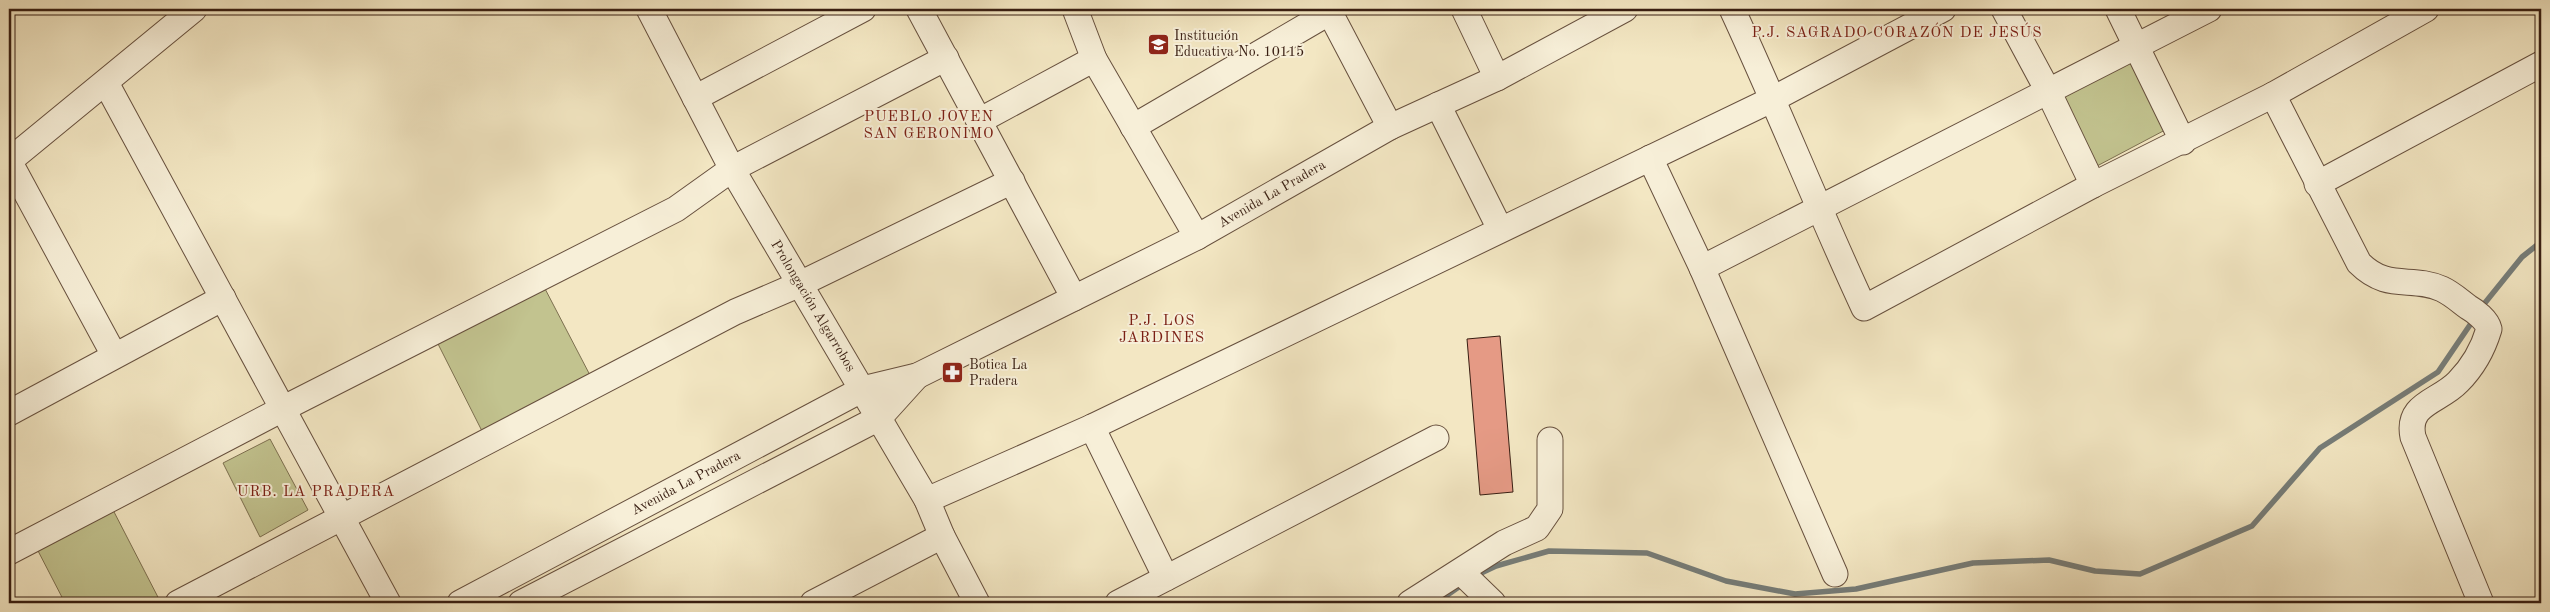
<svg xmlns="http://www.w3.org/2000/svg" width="2550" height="612" font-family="'Old Standard TT',serif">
<rect width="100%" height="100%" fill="#f3e7c3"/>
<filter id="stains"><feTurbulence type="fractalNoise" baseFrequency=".004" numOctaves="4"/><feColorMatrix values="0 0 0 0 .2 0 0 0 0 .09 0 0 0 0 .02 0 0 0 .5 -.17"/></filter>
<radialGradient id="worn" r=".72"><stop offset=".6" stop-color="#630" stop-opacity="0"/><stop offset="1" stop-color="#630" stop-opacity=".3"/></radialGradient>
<!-- green -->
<g fill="#c2c38f" stroke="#7d7050">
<path d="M 2129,54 L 2167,129 L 2097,166 L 2056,92 Z"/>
<path d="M 542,283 L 592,379 L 484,435 L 435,338 Z"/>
<path d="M 270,439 L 308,510 L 260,537 L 223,463 Z"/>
<path d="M 112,508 L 161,603 L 65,603 L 36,547 Z"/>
</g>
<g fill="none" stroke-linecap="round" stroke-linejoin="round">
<!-- stream -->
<g stroke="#767d79" stroke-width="5.5">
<path d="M 2480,309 L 2522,257 L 2541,242"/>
<path d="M 1477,575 L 1496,566 L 1549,551 L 1647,553 L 1726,581 L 1795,594 L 1856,589 L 1973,563 L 2049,560 L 2095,571 L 2140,574 L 2252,526 L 2320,448 L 2438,372 L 2474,319"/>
<path d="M 1436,603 L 1463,584"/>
</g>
</g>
<!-- building -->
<path fill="#e59a85" stroke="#381e12" d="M 1500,336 L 1513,492 L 1480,495 L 1467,339 Z"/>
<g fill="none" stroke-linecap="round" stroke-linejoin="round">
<defs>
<g id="minor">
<path d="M 649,9 L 732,169 L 927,500 L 942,536 L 977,603"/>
<path d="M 919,9 L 1074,298"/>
<path d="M 1075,9 L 1094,59 L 1197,237"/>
<path d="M 1328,9 L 1390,127"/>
<path d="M 1464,9 L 1497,78"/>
<path d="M 1732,9 C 1778,108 1818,209 1864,308 L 2093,185 L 2273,95 L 2426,9"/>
<path d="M 2004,9 L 2048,91 L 2093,185"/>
<path d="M 2118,9 L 2183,142"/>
<path d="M 106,83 L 388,603"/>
<path d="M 2273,95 L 2359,263 C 2388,292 2411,275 2442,289 C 2451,293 2460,301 2468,307 C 2475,311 2487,320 2489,329 C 2483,349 2473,367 2458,382 C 2439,402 2406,403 2413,437 L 2481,603"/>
<path d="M 695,98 L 863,9"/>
<path d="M 1438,105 L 1500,229"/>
<path d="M 979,121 L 1094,59"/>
<path d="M 1133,127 L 1330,12"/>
<path d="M 1650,158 L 1702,268 L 1835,574"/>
<path d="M 9,161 L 194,9"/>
<path d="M 9,161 L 114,355"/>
<path d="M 2317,184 L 2541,64"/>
<path d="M 1702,268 L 2209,9"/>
<path d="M 9,413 L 223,298"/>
<path d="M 1092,427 L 1166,578"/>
<path d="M 927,500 L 1092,427 L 1773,99 L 1943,9"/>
<path d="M 9,552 L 296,402 L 676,209 L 732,169 L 946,58"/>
<path d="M 1461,572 L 1493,603"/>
<path d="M 178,603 L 735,312 L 800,284 L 1012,181"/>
<path d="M 460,603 L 863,389 L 917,376 L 1197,237 L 1390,127 L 1497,78 L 1625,9"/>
<path d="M 521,603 L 879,418 L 917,376"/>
<path d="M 813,603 L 942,536"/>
<path d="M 1118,603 L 1436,438"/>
<path d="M 1410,603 L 1504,543 L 1537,528 L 1550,509 L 1550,440"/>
</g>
</defs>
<!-- minor casing -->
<use href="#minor" stroke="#67503e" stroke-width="27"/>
<!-- minor -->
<use href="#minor" stroke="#f7efd8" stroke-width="25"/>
</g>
<!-- icons -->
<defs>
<symbol id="school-square" viewBox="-11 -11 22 22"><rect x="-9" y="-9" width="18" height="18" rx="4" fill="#8f2418" stroke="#f7efd8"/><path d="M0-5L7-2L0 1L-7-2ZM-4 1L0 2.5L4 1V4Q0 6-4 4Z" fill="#fff"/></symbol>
<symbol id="pharmacy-square" viewBox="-11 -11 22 22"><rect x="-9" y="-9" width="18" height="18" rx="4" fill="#8f2418" stroke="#f7efd8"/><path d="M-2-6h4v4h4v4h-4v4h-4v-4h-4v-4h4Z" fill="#fff"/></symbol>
</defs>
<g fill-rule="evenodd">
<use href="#school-square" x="1146" y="32" width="25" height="25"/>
<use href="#pharmacy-square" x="940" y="360" width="25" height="25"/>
</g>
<g text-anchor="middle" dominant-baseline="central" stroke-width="4" stroke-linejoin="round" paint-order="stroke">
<!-- poi labels -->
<g font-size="14" fill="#381e12" stroke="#f7efd8" text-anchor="start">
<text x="1174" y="36">Institución<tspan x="1174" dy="16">Educativa No. 10115</tspan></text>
<text x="969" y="365">Botica La<tspan x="969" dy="16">Pradera</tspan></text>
</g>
<!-- street labels -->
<g font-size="14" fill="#381e12" stroke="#f7efd8">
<text transform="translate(1272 194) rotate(-30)">Avenida La Pradera</text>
<text transform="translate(813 306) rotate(59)">Prolongación Algarrobos</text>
<text transform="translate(686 483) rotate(-28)">Avenida La Pradera</text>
</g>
<!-- neighbourhood labels -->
<g font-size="15" letter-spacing="1" fill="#7a1f14" stroke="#f7efd8">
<text x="1897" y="33">P.J. SAGRADO CORAZÓN DE JESÚS</text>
<text x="929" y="117">PUEBLO JOVEN<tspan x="929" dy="17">SAN GERONIMO</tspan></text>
<text x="1162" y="321">P.J. LOS<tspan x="1162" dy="17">JARDINES</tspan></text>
<text x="316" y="492">URB. LA PRADERA</text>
</g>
</g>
<!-- margin -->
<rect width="2550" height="612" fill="none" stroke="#f3e7c3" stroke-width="30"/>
<rect x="10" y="10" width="2530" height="592" fill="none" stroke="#381e12" stroke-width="2.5"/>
<rect x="15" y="15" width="2520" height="582" fill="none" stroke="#381e12"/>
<rect width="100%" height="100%" filter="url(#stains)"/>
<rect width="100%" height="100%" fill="url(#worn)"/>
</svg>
